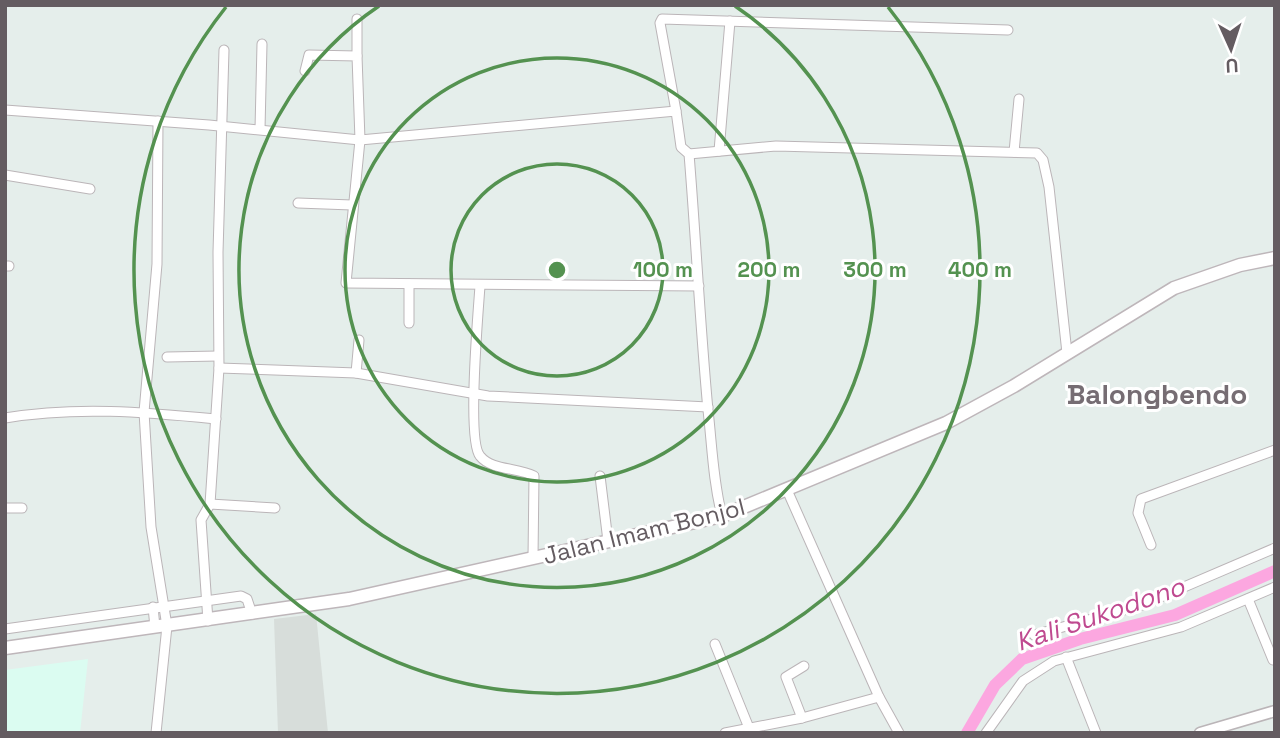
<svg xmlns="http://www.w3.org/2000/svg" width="1280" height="738" font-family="'Space Grotesk',sans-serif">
<rect width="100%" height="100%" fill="#e5eeeb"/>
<!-- commercial -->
<path fill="#dbfcf1" d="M 88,659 L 80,733 L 5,733 L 5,670 Z"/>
<!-- industrial -->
<path fill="#d7ddda" d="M 316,614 L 328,733 L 278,733 L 274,619 Z"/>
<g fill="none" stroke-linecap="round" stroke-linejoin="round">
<!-- river -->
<path stroke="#fca7e0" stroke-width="12" d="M 967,733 L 995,685 L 1022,659 L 1080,639 L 1175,615 L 1275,571"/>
<defs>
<g id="minor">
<path d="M 357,56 L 357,19"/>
<path d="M 305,71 L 309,55 L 357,56 L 360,140 L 346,283 L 699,286"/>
<path d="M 5,110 L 209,125 L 360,140 L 676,111 L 681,147 L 689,154 C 696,239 700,325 708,410 C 712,445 713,481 722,516"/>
<path d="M 676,111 L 660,23 L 662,19 L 1008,30"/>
<path d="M 260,129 L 262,44"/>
<path d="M 719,151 L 730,21"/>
<path d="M 1014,152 L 1019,99"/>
<path d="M 689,154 L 776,146 L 1037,153 L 1043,160 L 1049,187 L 1067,353"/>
<path d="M 5,175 L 90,189"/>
<path d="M 298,203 L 352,205"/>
<path d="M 5,266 L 9,266"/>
<path d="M 480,286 C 478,314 467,441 480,456 C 492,471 518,467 534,476 L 533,558"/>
<path d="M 409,323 L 409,284"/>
<path d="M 167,357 L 218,356"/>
<path d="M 219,368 L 356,373 L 488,396 L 708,407"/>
<path d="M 356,373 L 359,340"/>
<path d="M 5,418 C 76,406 144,412 216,419"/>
<path d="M 600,476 L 608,541"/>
<path d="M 787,490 L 879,697 L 899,733"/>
<path d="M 210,504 L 275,508"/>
<path d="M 5,508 L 22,508"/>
<path d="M 1151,545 L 1138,513 L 1141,499 L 1275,450"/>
<path d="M 1248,599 L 1273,660"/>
<path d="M 153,607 L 155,627"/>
<path d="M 208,621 L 201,520 L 210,504 L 219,368 L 218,252 L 224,50"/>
<path d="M 5,629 L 241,596 L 247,599 L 252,614"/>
<path d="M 1034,635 L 1142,605 L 1275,548"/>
<path d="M 715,644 L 749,728"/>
<path d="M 1066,657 L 1096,733"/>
<path d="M 802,718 L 786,677 L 804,666"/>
<path d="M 156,733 L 167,626 L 151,527 L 144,412 L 157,264 L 158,121"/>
<path d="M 725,733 L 802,718 L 879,697"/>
<path d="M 986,733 L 1023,681 L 1054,661 L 1181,627 L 1275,587"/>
</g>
<path id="tertiary" d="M 1200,733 L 1275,711"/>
<path id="secondary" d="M 5,648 L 349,599 L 722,516 L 946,423 L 1014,386 L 1174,288 L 1240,265 L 1275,258"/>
</defs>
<!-- minor casing -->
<use href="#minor" stroke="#bbb5b8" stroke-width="11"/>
<!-- tertiary casing -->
<use href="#tertiary" stroke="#bbb5b8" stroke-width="13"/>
<!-- secondary casing -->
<use href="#secondary" stroke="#beb6ba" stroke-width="15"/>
<!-- minor -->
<use href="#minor" stroke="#fff" stroke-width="9"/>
<!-- tertiary -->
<use href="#tertiary" stroke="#fff" stroke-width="10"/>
<!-- secondary -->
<use href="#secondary" stroke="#fff" stroke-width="12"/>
</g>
<!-- distance rings -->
<g fill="none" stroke="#549250" stroke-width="3.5">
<circle cx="557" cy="270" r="106"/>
<circle cx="557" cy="270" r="212"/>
<path d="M735 6A318 318 0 1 1 379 6"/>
<path d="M888 7A423 423 0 1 1 226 7"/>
</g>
<g text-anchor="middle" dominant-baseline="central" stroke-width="6" stroke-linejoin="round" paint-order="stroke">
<!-- street labels -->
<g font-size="24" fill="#645c61" stroke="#fff">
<text transform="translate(644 531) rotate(-14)">Jalan Imam Bonjol</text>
</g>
<!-- water labels -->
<g font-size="26" font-style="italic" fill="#bf4a90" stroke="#fff">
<text transform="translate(1100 614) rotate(-19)">Kali Sukodono</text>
</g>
<!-- quarter labels -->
<g font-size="28" font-weight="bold" fill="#766d73" stroke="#fff">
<text x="1157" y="394">Balongbendo</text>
</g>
</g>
<circle cx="557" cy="270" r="10" fill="#549250" stroke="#fff" stroke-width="3.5"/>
<g font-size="21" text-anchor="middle" font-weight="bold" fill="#549250" stroke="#fff" stroke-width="6" stroke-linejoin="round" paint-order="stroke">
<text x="663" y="277">100 m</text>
<text x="769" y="277">200 m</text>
<text x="875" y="277">300 m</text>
<text x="980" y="277">400 m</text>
</g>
<!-- border -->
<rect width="1280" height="738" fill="none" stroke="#645c61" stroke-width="14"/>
<!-- north arrow -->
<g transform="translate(1231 49) rotate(177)" stroke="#ffffff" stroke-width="5" paint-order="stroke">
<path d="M0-5L12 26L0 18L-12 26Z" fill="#645c61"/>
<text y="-10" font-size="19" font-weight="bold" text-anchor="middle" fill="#645c61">U</text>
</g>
</svg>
